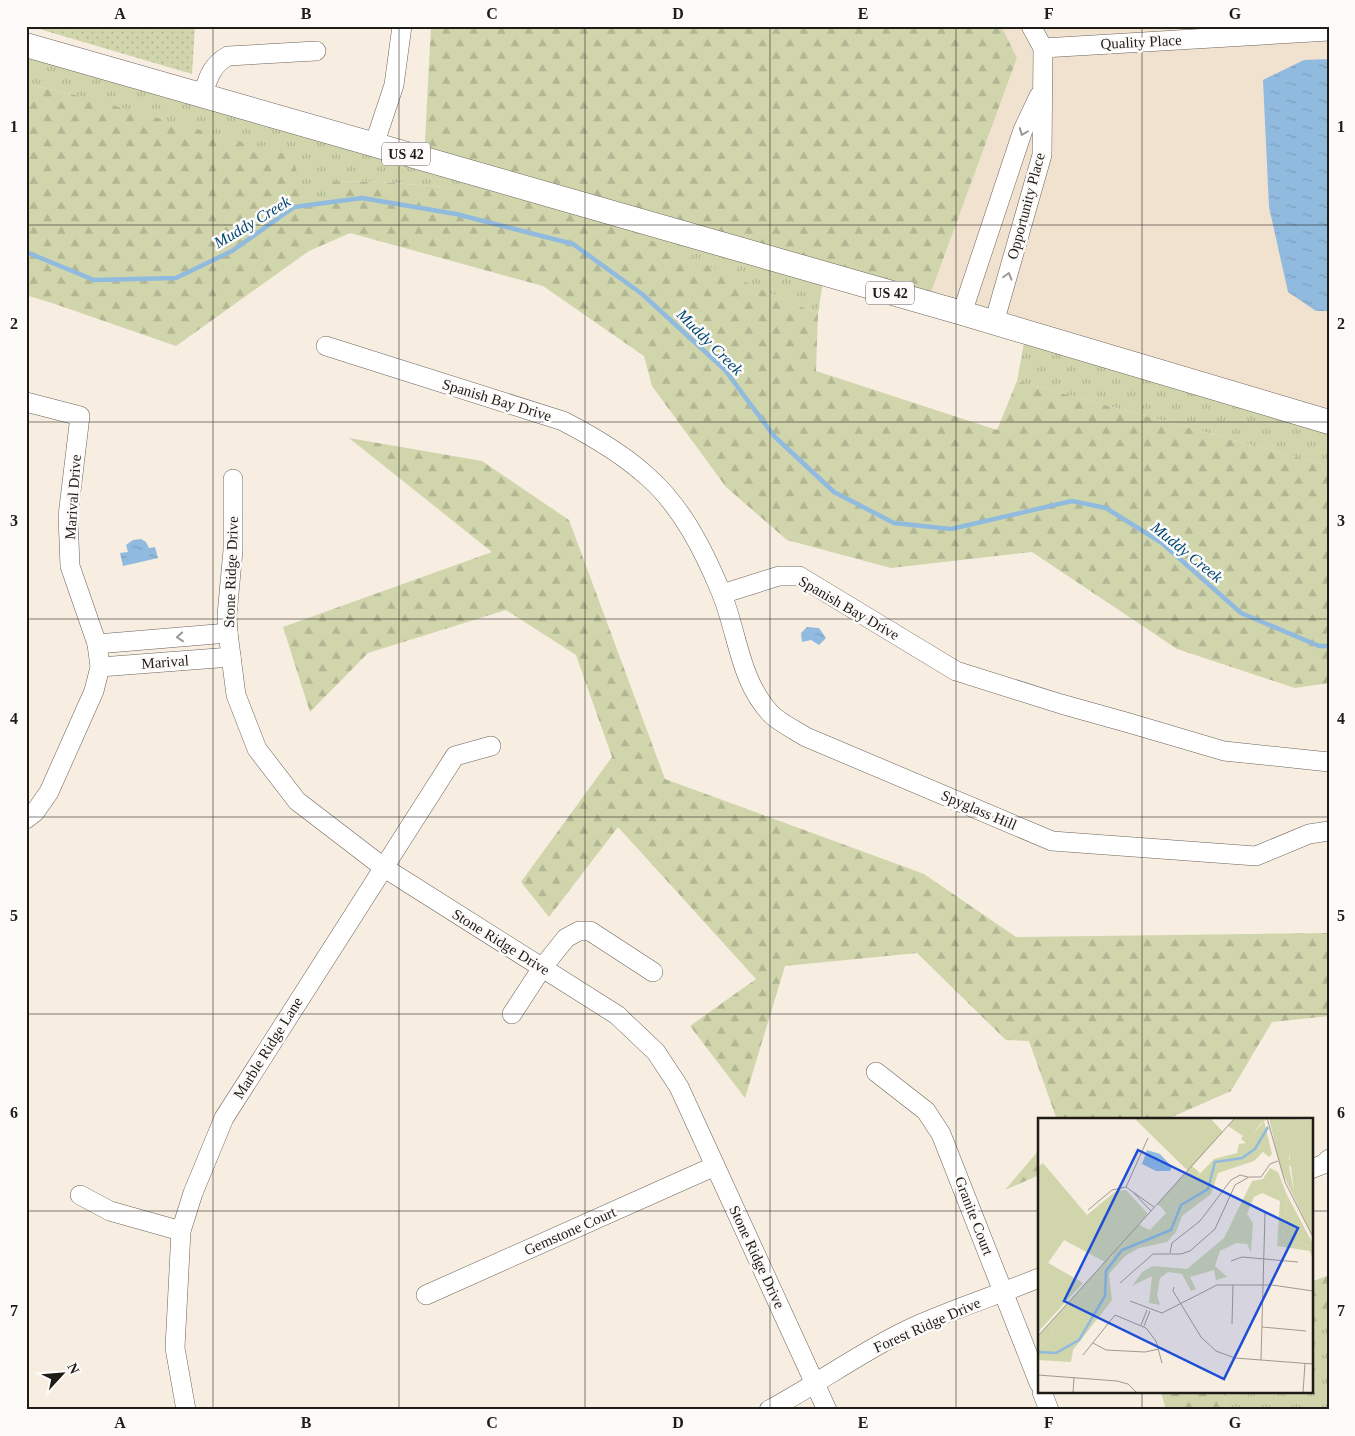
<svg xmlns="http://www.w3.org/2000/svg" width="1355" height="1436" font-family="Georgia,serif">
<defs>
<pattern id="grass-tufts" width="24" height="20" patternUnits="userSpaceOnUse" patternTransform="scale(1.25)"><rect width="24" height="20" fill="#d0d5ac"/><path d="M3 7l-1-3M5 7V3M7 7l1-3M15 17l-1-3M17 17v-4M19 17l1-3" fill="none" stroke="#b2b693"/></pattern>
<pattern id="forest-firs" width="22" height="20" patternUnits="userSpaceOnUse" patternTransform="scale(1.25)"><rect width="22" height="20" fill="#d0d5ac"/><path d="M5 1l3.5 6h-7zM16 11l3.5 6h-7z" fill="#b2b693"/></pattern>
<pattern id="park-dots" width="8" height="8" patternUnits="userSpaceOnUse" patternTransform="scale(1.25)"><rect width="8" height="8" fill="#d0d5ac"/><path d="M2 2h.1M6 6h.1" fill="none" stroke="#b2b693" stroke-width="1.8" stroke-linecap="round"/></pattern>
<pattern id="water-ripples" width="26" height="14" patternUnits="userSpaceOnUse" patternTransform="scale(1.25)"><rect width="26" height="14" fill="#91badf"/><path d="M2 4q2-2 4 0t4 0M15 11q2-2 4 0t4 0" fill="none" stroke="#7d9fbf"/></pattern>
</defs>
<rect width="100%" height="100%" fill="#f7ede1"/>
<!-- built -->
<path fill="#f1e2d0" d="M 1001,26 L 1329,26 L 1329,422 L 927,303 L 1017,58 Z"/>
<!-- grass -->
<g fill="url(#grass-tufts)">
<path d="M 26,45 L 824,274 L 818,314 L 546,195 L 381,182 L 330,181 L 326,203 L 307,205 L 80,96 L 26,84 Z"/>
<path d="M 1026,332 L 1329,422 L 1329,466 L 1017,381 Z"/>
<path d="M 1329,1326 L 1329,1410 L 1228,1410 L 1223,1392 L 1311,1392 L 1311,1332 Z"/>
</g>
<!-- forest -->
<g fill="url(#forest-firs)">
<path d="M 431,26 L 1001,26 L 1017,58 L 927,303 L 550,196 L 818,314 L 816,371 L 997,430 L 1017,381 L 1329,466 L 1329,683 L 1295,688 L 1177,649 L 1032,552 L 891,568 L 787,540 L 726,487 L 652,386 L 644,356 L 543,286 L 350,233 L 309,251 L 176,346 L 52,303 L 26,295 L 26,84 L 80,96 L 292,156 L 307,205 L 326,203 L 329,181 L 381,182 L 544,195 L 424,160 Z"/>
<path d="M 349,438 L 482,461 L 569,520 L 665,779 L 924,874 L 1016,937 L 1329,933 L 1329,1016 L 1272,1022 L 1231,1091 L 1165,1120 L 1057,1120 L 1029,1041 L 1006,1040 L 917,953 L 785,966 L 745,1098 L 690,1026 L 756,979 L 618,827 L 549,917 L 521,882 L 612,757 L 576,655 L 506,610 L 368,653 L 310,712 L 283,627 L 492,552 Z"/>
<path d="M 1039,1150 L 1039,1175 L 1005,1190 Z"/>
<path d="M 1329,1275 L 1329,1326 L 1311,1332 L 1311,1282 Z"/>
<path d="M 1161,1392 L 1223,1392 L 1228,1410 L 1166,1410 Z"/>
</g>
<!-- park -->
<path fill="url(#park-dots)" d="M 29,26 L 195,26 L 192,74 Z"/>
<!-- water -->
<g fill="url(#water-ripples)">
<path d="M 1329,59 L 1329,311 L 1316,311 L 1288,292 L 1269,207 L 1263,80 L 1304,60 Z"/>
<path d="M 141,539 L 146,542 L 149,548 L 155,547 L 158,558 L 123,566 L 120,553 L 128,552 L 126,545 L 133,540 Z"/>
<path d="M 807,627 L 819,628 L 826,638 L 819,645 L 811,640 L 802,642 L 801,633 Z"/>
</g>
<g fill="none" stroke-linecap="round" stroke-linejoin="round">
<!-- stream -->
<path stroke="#91badf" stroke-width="4.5" d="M 26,252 L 94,280 L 176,278 L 232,251 L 294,207 L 362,198 L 456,214 L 573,244 L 642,294 L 725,370 L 774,436 L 834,492 L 894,523 L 951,529 L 1072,501 L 1106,508 L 1162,543 L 1241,613 L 1319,646 L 1329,646"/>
<defs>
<g id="minor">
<path d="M 1043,48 L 1329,31"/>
<path d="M 202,96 C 208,79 211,65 228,56 L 316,51"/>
<path d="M 374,145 L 394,85 L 402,26"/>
<path d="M 962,313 L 1023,130 L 1039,96"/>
<path d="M 994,323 L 1042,155 L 1043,48 L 1031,26"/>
<path d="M 326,346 L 563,421 C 592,436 624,455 648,477 C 682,507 704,551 721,592 C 738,633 739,680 771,714 C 780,723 795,730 806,737 L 1052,841 L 1256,856 L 1309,834 L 1329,831"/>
<path d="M 26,402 L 80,416 L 68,516 L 70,566 L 97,644 L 100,667 L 94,691 L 49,792 L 35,812 L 26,819"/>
<path d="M 233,479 L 233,550 L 227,615 L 228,633 L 236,695 L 257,749 L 297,801 L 383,867 L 617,1015 L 656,1052 L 679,1087 L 827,1410"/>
<path d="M 722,594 L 779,576 L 799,576 L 956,671 L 1061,704 L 1129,723 L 1224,751 L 1329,762"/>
<path d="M 97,644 L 228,633"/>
<path d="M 100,667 L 231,657"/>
<path d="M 512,1014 L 542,968 L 566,938 L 579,931 L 590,931 L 653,972"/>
<path d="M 876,1072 L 926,1111 L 941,1134 L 1039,1383"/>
<path d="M 1311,1169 L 1324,1164 L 1329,1159"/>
<path d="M 80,1195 L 110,1211 L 181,1231"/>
<path d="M 426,1295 L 715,1166"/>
<path d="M 1042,1392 L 1049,1410"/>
<path d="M 186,1410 L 175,1348 L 181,1231 L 193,1193 L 224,1118 L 455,756 L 491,746"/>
<path d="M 769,1410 C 816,1385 859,1353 907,1330 C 950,1310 995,1296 1039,1278"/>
</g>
<path id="major" d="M 26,45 L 962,313 L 1329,422"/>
</defs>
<!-- minor casing -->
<use href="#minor" stroke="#6b6258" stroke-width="20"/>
<!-- major casing -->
<use href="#major" stroke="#6b6258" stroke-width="25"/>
<!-- minor -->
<use href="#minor" stroke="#fff" stroke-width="19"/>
<!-- major -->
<use href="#major" stroke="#fff" stroke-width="24"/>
</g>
<!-- one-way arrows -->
<defs><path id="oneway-chevron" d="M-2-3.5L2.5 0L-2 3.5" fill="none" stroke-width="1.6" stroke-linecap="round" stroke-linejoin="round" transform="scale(1.25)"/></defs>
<g stroke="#9a9897">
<use href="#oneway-chevron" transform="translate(1023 132) rotate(111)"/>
<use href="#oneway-chevron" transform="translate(1008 276) rotate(-74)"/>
<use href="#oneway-chevron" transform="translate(180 637) rotate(175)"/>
</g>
<!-- grid -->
<path fill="none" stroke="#1f1b17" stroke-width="1" stroke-opacity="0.55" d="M 213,26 L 213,1410M 399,26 L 399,1410M 585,26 L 585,1410M 770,26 L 770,1410M 956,26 L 956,1410M 1142,26 L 1142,1120M 26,225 L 1329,225M 26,422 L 1329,422M 26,619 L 1329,619M 26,817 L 1329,817M 26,1014 L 1329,1014M 26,1211 L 1039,1211M 1311,1211 L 1329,1211M 1142,1392 L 1142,1410"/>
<g text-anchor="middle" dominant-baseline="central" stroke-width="5" stroke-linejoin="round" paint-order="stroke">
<!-- shield labels -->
<g fill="#fdfbf9" stroke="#625e5b" stroke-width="1">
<rect x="382" y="142.5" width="48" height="23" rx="4"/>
<rect x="866" y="281.5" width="48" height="23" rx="4"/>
</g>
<g font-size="14" font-weight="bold" fill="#1f1b17">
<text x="406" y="154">US 42</text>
<text x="890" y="293">US 42</text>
</g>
<!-- street labels -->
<g font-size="15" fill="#1f1b17" stroke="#fdfbf9">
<text transform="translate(1141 42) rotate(-3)">Quality Place</text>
<text transform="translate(1026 206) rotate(-75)">Opportunity Place</text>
<text transform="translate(497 400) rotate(17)">Spanish Bay Drive</text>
<text transform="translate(73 497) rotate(-86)">Marival Drive</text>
<text transform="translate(231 572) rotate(-88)">Stone Ridge Drive</text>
<text transform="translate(849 608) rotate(30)">Spanish Bay Drive</text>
<text transform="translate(165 662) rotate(-4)">Marival</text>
<text transform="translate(979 810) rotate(23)">Spyglass Hill</text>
<text transform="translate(501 942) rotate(32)">Stone Ridge Drive</text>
<text transform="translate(268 1048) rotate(-58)">Marble Ridge Lane</text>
<text transform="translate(974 1216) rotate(69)">Granite Court</text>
<text transform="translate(570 1231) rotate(-24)">Gemstone Court</text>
<text transform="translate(757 1257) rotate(65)">Stone Ridge Drive</text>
<text transform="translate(927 1325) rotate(-24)">Forest Ridge Drive</text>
</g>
<!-- water labels -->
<g font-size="16" font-style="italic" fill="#004774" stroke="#fdfbf9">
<text transform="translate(252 222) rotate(-31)">Muddy Creek</text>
<text transform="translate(710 342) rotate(45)">Muddy Creek</text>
<text transform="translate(1187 552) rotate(39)">Muddy Creek</text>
</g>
</g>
<!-- overview -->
<g transform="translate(1038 1118)">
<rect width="275" height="275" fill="#f7ede1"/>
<path d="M 197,0 L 231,0 L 223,5 L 211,22 L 190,8 ZM 259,2 L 262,13 L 263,7 L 275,5 L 275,119 L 243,52 L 256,71 L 251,35 L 261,27 L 250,25 L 250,3 ZM 154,48 L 162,55 L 157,61 L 151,59 L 124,90 L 119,86 ZM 249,77 L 275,126 L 275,128 L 245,121 ZM 101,106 L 105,109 L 77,132 L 64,156 L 66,160 L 59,159 L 19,206 L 7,226 L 0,229 L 0,218 Z" fill="#d0d5ac"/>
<path d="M 96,0 L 172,0 L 185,14 L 150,53 ZM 231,0 L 275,2 L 273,7 L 263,7 L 262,13 L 259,12 L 259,2 L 250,4 L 250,25 L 262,27 L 261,33 L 251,35 L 251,42 L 257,43 L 251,49 L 256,73 L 243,52 ZM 226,3 L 234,36 L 231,39 L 225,34 L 216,43 L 180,55 L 173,76 L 144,98 L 138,114 L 129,124 L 101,130 L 87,138 L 71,156 L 74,182 L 35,232 L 33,244 L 0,242 L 0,229 L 7,226 L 19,206 L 59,159 L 66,160 L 64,156 L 76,135 L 67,144 L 26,122 L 10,145 L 0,139 L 0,49 L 5,45 L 49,97 L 78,73 L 88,72 L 110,96 L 81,129 L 105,109 L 112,112 L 128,95 L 124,90 L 152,58 L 157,61 L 176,41 L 199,35 L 201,26 L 208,25 L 203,21 L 205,18 L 211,21 ZM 232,50 L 240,54 L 249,77 L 245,121 L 275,128 L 275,141 L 272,133 L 239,128 L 242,83 L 224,75 L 216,79 L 209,96 L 215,105 L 213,135 L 209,126 L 198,125 L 182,133 L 177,148 L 189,159 L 178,162 L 176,152 L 152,159 L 158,171 L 153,173 L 144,156 L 130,154 L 122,160 L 119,177 L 122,187 L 111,185 L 114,158 L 94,168 L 104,154 L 115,148 L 149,151 L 186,120 L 214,63 L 225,61 Z" fill="#d0d5ac"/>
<path d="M 0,139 L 45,165 L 0,214 Z" fill="#d0d5ac"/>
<path d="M 109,32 L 122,36 L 134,49 L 132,53 L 118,53 L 104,46 Z" fill="#91badf"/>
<path fill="none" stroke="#91badf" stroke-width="2.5" d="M 0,234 L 18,235 L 41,222 L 67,178 L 68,153 L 84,132 L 133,112 L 143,87 L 170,71 L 177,44 L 204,40 L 217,31 L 230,9"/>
<path fill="none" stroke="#a19990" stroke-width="1" d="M 229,0 L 247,64 L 275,119M 88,69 L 110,20M 95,74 L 113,93M 50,92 L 74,72 L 88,69 L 116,89M 132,135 L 134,125 L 162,103 L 193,62 L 202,57 L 210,59M 193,143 L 204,139 L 260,144M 82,165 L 115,136 L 143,136 L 152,133 L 177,111 L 197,67 L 211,59 L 223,59 L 232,46 L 240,43M 136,169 L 135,173 L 163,219 L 178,233 L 197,240 L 275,246M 92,183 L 124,195 L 179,167 L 234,167 L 275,173M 194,206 L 195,167M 103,207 L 109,192M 106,208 L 112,193M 224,209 L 268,213M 0,218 L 197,0M 55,225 L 68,232 L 107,234 L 121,231M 45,237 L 77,197 L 108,210 L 118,223 L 124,245M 223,242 L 227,95M 0,257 L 79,263 L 90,266 L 99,275M 35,275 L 36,259M 265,275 L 267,245"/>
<path fill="#1d4ed8" fill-opacity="0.15" stroke="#1d4ed8" stroke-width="2.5" d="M 100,32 L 260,110 L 186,261 L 26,183 Z"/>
<rect width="275" height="275" fill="none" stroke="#1f1b17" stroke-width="2.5"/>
</g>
<!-- border -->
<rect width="1355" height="1436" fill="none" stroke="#fdfbf9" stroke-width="55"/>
<!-- north arrow -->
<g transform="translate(62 1374) rotate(64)" stroke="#fdfbf9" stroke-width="4" paint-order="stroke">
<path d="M0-4L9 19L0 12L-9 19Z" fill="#1f1b17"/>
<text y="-8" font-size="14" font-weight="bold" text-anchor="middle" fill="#1f1b17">N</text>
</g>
<rect x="28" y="28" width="1300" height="1380" fill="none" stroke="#1f1b17" stroke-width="2"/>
<g font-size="16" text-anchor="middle" font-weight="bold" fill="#1f1b17">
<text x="120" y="19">A</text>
<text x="306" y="19">B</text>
<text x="492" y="19">C</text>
<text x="678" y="19">D</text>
<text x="863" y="19">E</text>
<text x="1049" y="19">F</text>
<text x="1235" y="19">G</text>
<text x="14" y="132">1</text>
<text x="1341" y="132">1</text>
<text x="14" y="329">2</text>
<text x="1341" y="329">2</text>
<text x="14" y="526">3</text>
<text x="1341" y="526">3</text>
<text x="14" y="724">4</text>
<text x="1341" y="724">4</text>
<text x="14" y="921">5</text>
<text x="1341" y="921">5</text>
<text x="14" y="1118">6</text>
<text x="1341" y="1118">6</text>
<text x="14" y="1316">7</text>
<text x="1341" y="1316">7</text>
<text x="120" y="1428">A</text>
<text x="306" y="1428">B</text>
<text x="492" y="1428">C</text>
<text x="678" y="1428">D</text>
<text x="863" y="1428">E</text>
<text x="1049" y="1428">F</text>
<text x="1235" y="1428">G</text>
</g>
</svg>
